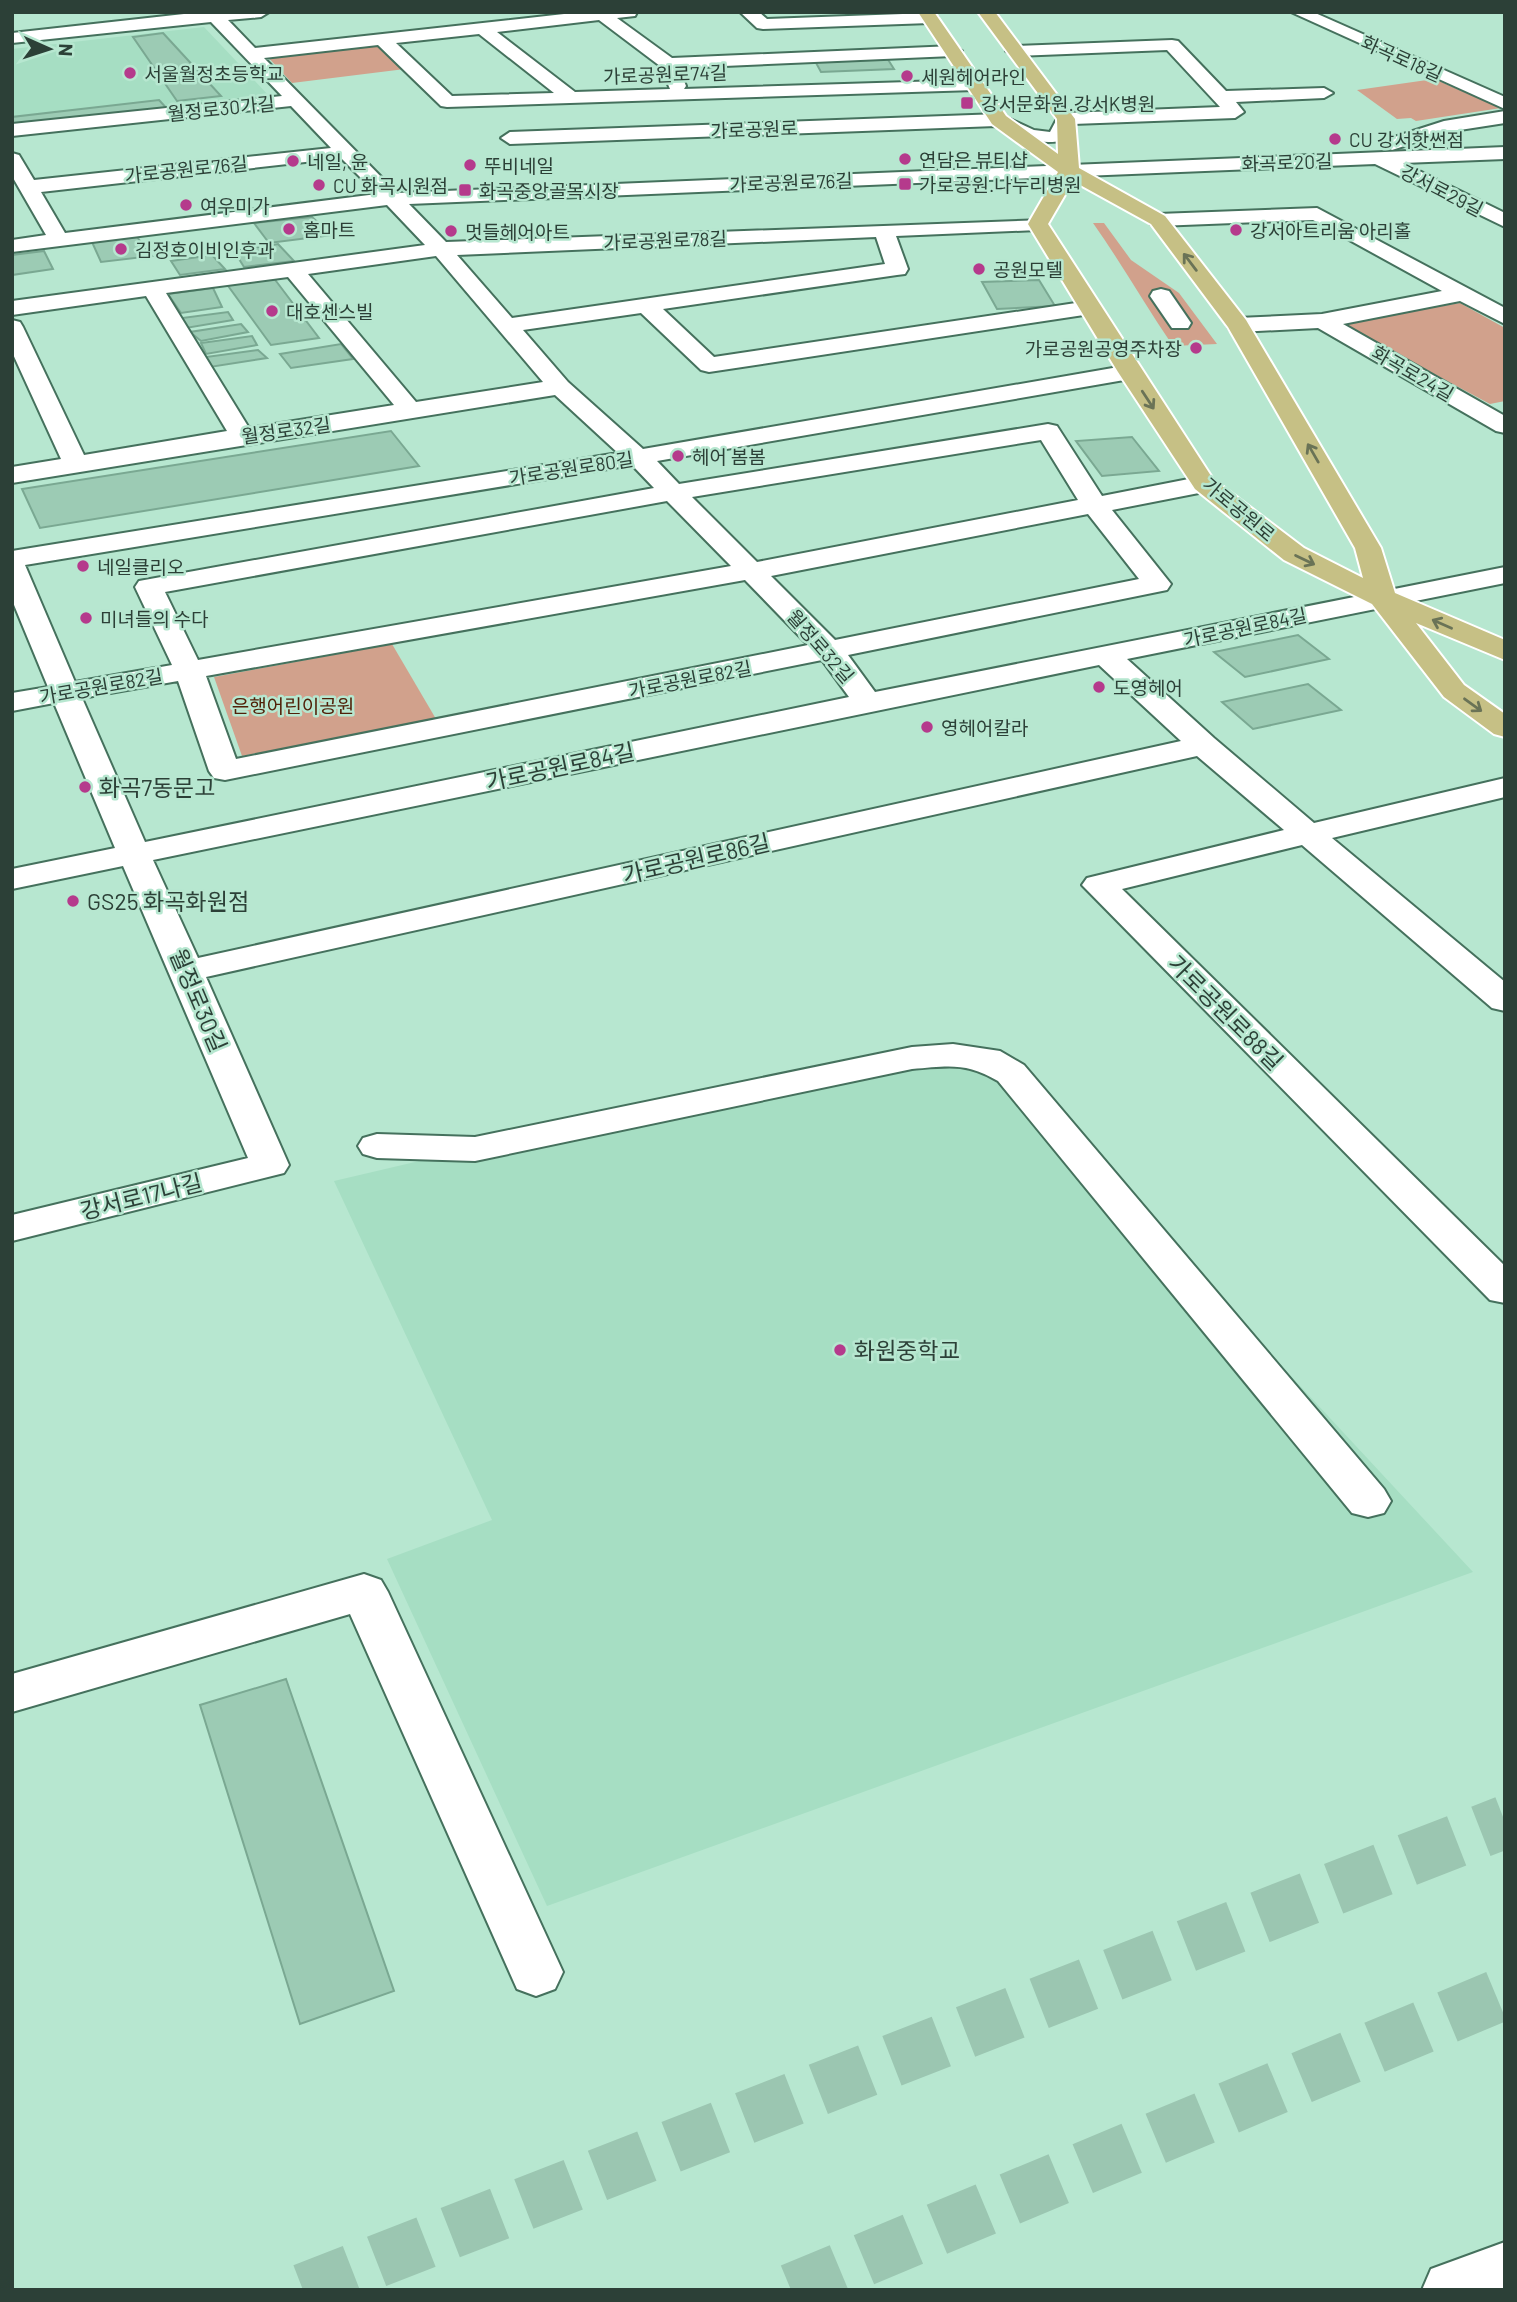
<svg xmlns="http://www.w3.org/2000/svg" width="1517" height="2302" font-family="Barlow,'Noto Sans KR',sans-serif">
<rect width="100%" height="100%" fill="#b7e7d0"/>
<!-- built -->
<g fill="#a6dec3">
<path d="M 204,27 L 271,98 L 12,128 L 12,49 Z"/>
<path d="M 893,1050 L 998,1061 L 1473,1572 L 547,1906 L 387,1559 L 492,1520 L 334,1181 Z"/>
</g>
<!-- green -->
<g fill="#d1a18c">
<path d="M 375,42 L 405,69 L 292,83 L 265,54 Z"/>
<path d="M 1434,79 L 1501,108 L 1416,121 L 1411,118 L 1397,119 L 1357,90 Z"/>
<path d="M 1093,223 L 1104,223 L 1131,260 L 1179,293 L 1217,344 L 1173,346 C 1145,305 1122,264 1093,223 Z"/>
<path d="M 1460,303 L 1505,328 L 1505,401 L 1490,404 L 1339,323 Z"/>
<path d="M 392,644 L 436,719 L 242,756 L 214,677 Z"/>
</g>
<!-- building -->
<g fill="#9ccbb4" stroke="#7aa892" stroke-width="2">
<path d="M 845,12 L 880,12 L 883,18 L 849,19 Z"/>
<path d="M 163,33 L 221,96 L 177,101 L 133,37 Z"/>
<path d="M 887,58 L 894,69 L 821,72 L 815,61 Z"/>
<path d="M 159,100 L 170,112 L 12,129 L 12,117 Z"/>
<path d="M 312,217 L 332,235 L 269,243 L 254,223 Z"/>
<path d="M 137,237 L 152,256 L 101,262 L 92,242 Z"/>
<path d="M 278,244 L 294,261 L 244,267 L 234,251 Z"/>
<path d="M 44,251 L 53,269 L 12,275 L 12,255 Z"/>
<path d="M 212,255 L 225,269 L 180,275 L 171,261 Z"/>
<path d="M 273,277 L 319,338 L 271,345 L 226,283 Z"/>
<path d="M 1039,280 L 1055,306 L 997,309 L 982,282 Z"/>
<path d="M 213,288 L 222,307 L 181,313 L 168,294 Z"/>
<path d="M 228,312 L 233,320 L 186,328 L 182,318 Z"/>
<path d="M 241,324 L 248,332 L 201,341 L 190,332 Z"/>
<path d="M 252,336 L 257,345 L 206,354 L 201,343 Z"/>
<path d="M 341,344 L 353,359 L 291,368 L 280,354 Z"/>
<path d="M 258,350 L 267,358 L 210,367 L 206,357 Z"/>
<path d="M 391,431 L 419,466 L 40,528 L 22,489 Z"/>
<path d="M 1132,437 L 1159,471 L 1102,476 L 1076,441 Z"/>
<path d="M 1298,635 L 1329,659 L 1245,677 L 1214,652 Z"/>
<path d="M 1308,684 L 1341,710 L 1253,729 L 1222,702 Z"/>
<path d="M 286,1679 L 394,1991 L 300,2024 L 200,1705 Z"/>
</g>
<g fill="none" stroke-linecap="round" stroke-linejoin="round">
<!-- major-tunnel -->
<g stroke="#9bc6b1" stroke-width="53" stroke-dasharray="53 26" stroke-linecap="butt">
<path d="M 303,2290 L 1505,1822"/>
<path d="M 791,2290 L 1505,1993"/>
</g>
<defs>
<g id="minor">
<path d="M 202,12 L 269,12 L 261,17 L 228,20 L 255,48 L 582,12 L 637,12 L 635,16 L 617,18 L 672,58 L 953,46 L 962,51 L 953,56 L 679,68 L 686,86 L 684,89 L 975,80 L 984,85 L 975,90 L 447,107 L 441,106 L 378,45 L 264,58 L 397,193 L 1505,147 L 1505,159 L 1403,163 L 1505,213 L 1505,227 L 1375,164 L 409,204 L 446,242 L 1045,220 L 1048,224 L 1045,228 L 1038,230 L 896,236 L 908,269 L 905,274 L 897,275 L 663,309 L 714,357 L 1089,301 L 1097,303 L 1100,308 L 1097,313 L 709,372 L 701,370 L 641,313 L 523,330 L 568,382 L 643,449 L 1130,365 L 1138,367 L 1142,372 L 1138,377 L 1130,379 L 657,461 L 679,484 L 1048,424 L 1057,426 L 1102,496 L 1204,476 L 1213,479 L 1217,484 L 1213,489 L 1204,492 L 1112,510 L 1171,584 L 1167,590 L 848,655 L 875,692 L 1505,567 L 1505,583 L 1127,659 L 1214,738 L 1314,823 L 1505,778 L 1505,797 L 1332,838 L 1505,982 L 1505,1011 L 1492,1008 L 1302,845 L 1122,889 L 1505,1266 L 1505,1303 L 1490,1300 L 1082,885 L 1087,878 L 1284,830 L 1197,756 L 206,977 L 289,1165 L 284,1173 L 12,1241 L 12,1215 L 248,1158 L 123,866 L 12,889 L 12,869 L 115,848 L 54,703 L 12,711 L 12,693 L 48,687 L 12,600 L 12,551 L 618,453 L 555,395 L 12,483 L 12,467 L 61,459 L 12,352 L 12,320 L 20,322 L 23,327 L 84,455 L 227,431 L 146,296 L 12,315 L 12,301 L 425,245 L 387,205 L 12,252 L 12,240 L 46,235 L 12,176 L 12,153 L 19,155 L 34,180 L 331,148 L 291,106 L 12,136 L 12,124 L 282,96 L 211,22 L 12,43 L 12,33 ZM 599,20 L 660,66 L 670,89 L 575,92 L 497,32 ZM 479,34 L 554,93 L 452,96 L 396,43 ZM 341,158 L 377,194 L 65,233 L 41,192 ZM 876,237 L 885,264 L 512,318 L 457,255 ZM 436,256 L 543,382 L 416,402 L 308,274 ZM 288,277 L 394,405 L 249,428 L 166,293 ZM 1041,440 L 1078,500 L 757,562 L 692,497 ZM 632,465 L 654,488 L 139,581 L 135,587 L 172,665 L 75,682 L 25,565 ZM 667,501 L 731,566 L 198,660 L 165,592 ZM 1088,514 L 1139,579 L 835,640 L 771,576 ZM 745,580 L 808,645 L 236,759 L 206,676 ZM 822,660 L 849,697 L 145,842 L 82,698 L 178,681 L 209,771 L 214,778 L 225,780 ZM 1099,665 L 1181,741 L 198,958 L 153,860 Z"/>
<path d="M 740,12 L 759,12 L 767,19 L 930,13 L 938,18 L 930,23 L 763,29 L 757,28 Z"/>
<path d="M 1291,12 L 1313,12 L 1505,97 L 1505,109 Z"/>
<path d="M 1172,40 L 1178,41 L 1226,91 L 1324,88 L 1333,93 L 1324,98 L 1236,102 L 1244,112 L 1235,118 L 1073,124 L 1066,140 C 1040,146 1018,138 996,126 L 510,144 L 501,138 L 510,132 L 999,114 L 1034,130 L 1050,132 L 1059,115 L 1066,113 L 1220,107 L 1167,50 L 1015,56 L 1006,51 L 1015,46 Z"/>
<path d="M 1505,111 L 1505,123 L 1447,132 L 1392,150 L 1382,144 L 1385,140 L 1444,121 Z"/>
<path d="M 1317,208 L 1505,308 L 1505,324 L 1460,301 L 1343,324 L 1505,416 L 1505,433 L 1496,431 L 1318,328 L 1238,332 L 1230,330 L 1227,325 L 1230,320 L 1238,318 L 1322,314 L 1442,291 L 1313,220 L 1158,226 L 1151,224 L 1148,220 L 1151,216 L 1158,214 Z"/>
<path d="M 1161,289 L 1169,291 L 1191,323 L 1188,328 L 1172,328 L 1150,296 L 1153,291 Z"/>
<path d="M 953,1044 L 1000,1051 L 1024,1065 L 1384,1489 L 1391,1501 L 1384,1513 L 1368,1517 L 1352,1513 L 998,1081 C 966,1062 948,1066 912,1069 L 475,1161 L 377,1158 L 363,1154 L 358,1146 L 363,1138 L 377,1134 L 475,1137 L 912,1047 Z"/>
<path d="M 364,1574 L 381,1580 L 388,1592 L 563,1972 L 555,1989 L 536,1996 L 517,1989 L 350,1614 L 12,1712 L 12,1674 Z"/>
<path d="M 1505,2242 L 1505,2290 L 1422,2290 L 1431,2269 Z"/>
</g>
<path id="major" d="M 918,12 L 934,12 L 1006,116 L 1058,154 L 1057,119 L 978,12 L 995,12 L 1075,119 L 1079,168 L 1165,216 L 1246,320 L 1381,548 L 1395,593 L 1505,640 L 1505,660 L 1416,623 L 1464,685 L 1505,714 L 1505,737 L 1494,734 L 1444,697 L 1372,604 L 1284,560 L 1195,489 L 1118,372 L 1028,224 L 1058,172 L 992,124 ZM 1073,181 L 1151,224 L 1228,327 L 1355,548 L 1363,578 L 1304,548 L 1213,479 L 1048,224 Z"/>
</defs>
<!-- minor casing -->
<use href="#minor" stroke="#45715d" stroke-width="4"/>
<!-- major casing -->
<use href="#major" stroke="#fff" stroke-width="4"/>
<!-- minor -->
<use href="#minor" fill="#fff" fill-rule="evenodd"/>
<!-- major -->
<use href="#major" fill="#c6c085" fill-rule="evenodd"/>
</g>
<!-- one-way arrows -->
<defs><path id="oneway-shaft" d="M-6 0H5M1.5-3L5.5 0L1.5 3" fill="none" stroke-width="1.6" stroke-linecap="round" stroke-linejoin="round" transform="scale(1.75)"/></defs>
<g stroke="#6a7356">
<use href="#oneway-shaft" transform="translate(1190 262) rotate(-127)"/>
<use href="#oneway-shaft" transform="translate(1148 400) rotate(57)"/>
<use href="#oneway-shaft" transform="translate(1313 453) rotate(-120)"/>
<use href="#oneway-shaft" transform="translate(1305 560) rotate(26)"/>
<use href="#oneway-shaft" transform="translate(1442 624) rotate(-156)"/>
<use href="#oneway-shaft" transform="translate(1473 705) rotate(36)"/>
</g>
<!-- markers -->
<g fill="#b53a8c" stroke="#b7e7d0" stroke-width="2.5">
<circle cx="130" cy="73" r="7"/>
<circle cx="907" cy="76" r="7"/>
<rect x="960" y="96" width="14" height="14" rx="3.5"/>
<circle cx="1335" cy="139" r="7"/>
<circle cx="905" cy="159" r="7"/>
<circle cx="293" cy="161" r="7"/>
<circle cx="470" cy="165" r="7"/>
<rect x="898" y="177" width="14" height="14" rx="3.5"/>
<circle cx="319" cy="185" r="7"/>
<rect x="458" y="183" width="14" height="14" rx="3.5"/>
<circle cx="186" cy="205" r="7"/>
<circle cx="289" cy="229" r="7"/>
<circle cx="1236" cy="230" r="7"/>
<circle cx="451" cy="231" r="7"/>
<circle cx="121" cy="249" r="7"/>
<circle cx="979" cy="269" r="7"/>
<circle cx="272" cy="311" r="7"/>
<circle cx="1196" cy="348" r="7"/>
<circle cx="678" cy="456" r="7"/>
<circle cx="83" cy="566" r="7"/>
<circle cx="86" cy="618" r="7"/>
<circle cx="1099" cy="687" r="7"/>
<circle cx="927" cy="727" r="7"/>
<circle cx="85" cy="787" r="7"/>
<circle cx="73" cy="901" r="7"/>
<circle cx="840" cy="1350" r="7"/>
</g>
<g text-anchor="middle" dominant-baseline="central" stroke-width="5" stroke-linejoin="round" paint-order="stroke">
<!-- far-street labels -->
<g font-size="19" fill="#2c4037" stroke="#b7e7d0">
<text transform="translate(1402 58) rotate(24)">화곡로18길</text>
<text transform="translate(665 74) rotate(-2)">가로공원로74길</text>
<text transform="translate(221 108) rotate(-6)">월정로30가길</text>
<text transform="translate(754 129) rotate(-2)">가로공원로</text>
<text transform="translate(1287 162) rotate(-2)">화곡로20길</text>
<text transform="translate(186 169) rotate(-6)">가로공원로76길</text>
<text transform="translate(791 182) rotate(-2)">가로공원로76길</text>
<text transform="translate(1442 190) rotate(27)">강서로29길</text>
<text transform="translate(665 240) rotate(-2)">가로공원로78길</text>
<text transform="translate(1413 373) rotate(30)">화곡로24길</text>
<text transform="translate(286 430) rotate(-8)">월정로32길</text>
<text transform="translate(571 468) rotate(-9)">가로공원로80길</text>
<text transform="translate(1239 509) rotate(40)">가로공원로</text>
<text transform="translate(1245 627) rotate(-12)">가로공원로84길</text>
<text transform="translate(821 646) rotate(49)">월정로32길</text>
<text transform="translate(690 679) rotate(-11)">가로공원로82길</text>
<text transform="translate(101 686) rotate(-10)">가로공원로82길</text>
</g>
<!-- far-poi labels -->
<g font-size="19" fill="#2c4037" stroke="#b7e7d0" text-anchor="start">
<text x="144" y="73">서울월정초등학교</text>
<text x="921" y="76">세원헤어라인</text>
<text x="981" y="103">강서문화원.강서K병원</text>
<text x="1349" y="139">CU 강서핫썬점</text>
<text x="919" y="159">연담은 뷰티샵</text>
<text x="307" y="161">네일, 윤</text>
<text x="484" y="165">뚜비네일</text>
<text x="919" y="184">가로공원.나누리병원</text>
<text x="333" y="185">CU 화곡시원점</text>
<text x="479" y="190">화곡중앙골목시장</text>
<text x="200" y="205">여우미가</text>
<text x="303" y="229">홈마트</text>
<text x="1250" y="230">강서아트리움 아리홀</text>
<text x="465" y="231">멋들헤어아트</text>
<text x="135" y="249">김정호이비인후과</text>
<text x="993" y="269">공원모텔</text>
<text x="286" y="311">대호센스빌</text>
<text x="1182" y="348" text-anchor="end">가로공원공영주차장</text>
<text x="692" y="456">헤어 봄봄</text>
<text x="97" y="566">네일클리오</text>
<text x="100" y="618">미녀들의 수다</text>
<text x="1113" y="687">도영헤어</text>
<text x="941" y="727">영헤어칼라</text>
</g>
<!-- far-park labels -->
<g font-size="19" fill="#512008" stroke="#b7e7d0">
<text x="293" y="705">은행어린이공원</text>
</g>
<!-- street labels -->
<g font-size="23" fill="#2c4037" stroke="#b7e7d0">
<text transform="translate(560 766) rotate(-12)">가로공원로84길</text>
<text transform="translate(696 858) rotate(-13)">가로공원로86길</text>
<text transform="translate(199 1000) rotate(67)">월정로30길</text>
<text transform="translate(1226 1012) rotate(45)">가로공원로88길</text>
<text transform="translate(141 1196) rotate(-14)">강서로17나길</text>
</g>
<!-- poi labels -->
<g font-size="23" fill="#2c4037" stroke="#b7e7d0" text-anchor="start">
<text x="99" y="787">화곡7동문고</text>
<text x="87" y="901">GS25 화곡화원점</text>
<text x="854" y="1350">화원중학교</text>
</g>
</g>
<!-- border -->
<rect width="1517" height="2302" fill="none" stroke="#2c4037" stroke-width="28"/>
<!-- north arrow -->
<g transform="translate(49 49) rotate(93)" stroke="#b7e7d0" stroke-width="5" paint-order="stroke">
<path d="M0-5L12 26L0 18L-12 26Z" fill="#2c4037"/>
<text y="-10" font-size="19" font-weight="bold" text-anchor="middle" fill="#2c4037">N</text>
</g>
</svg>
